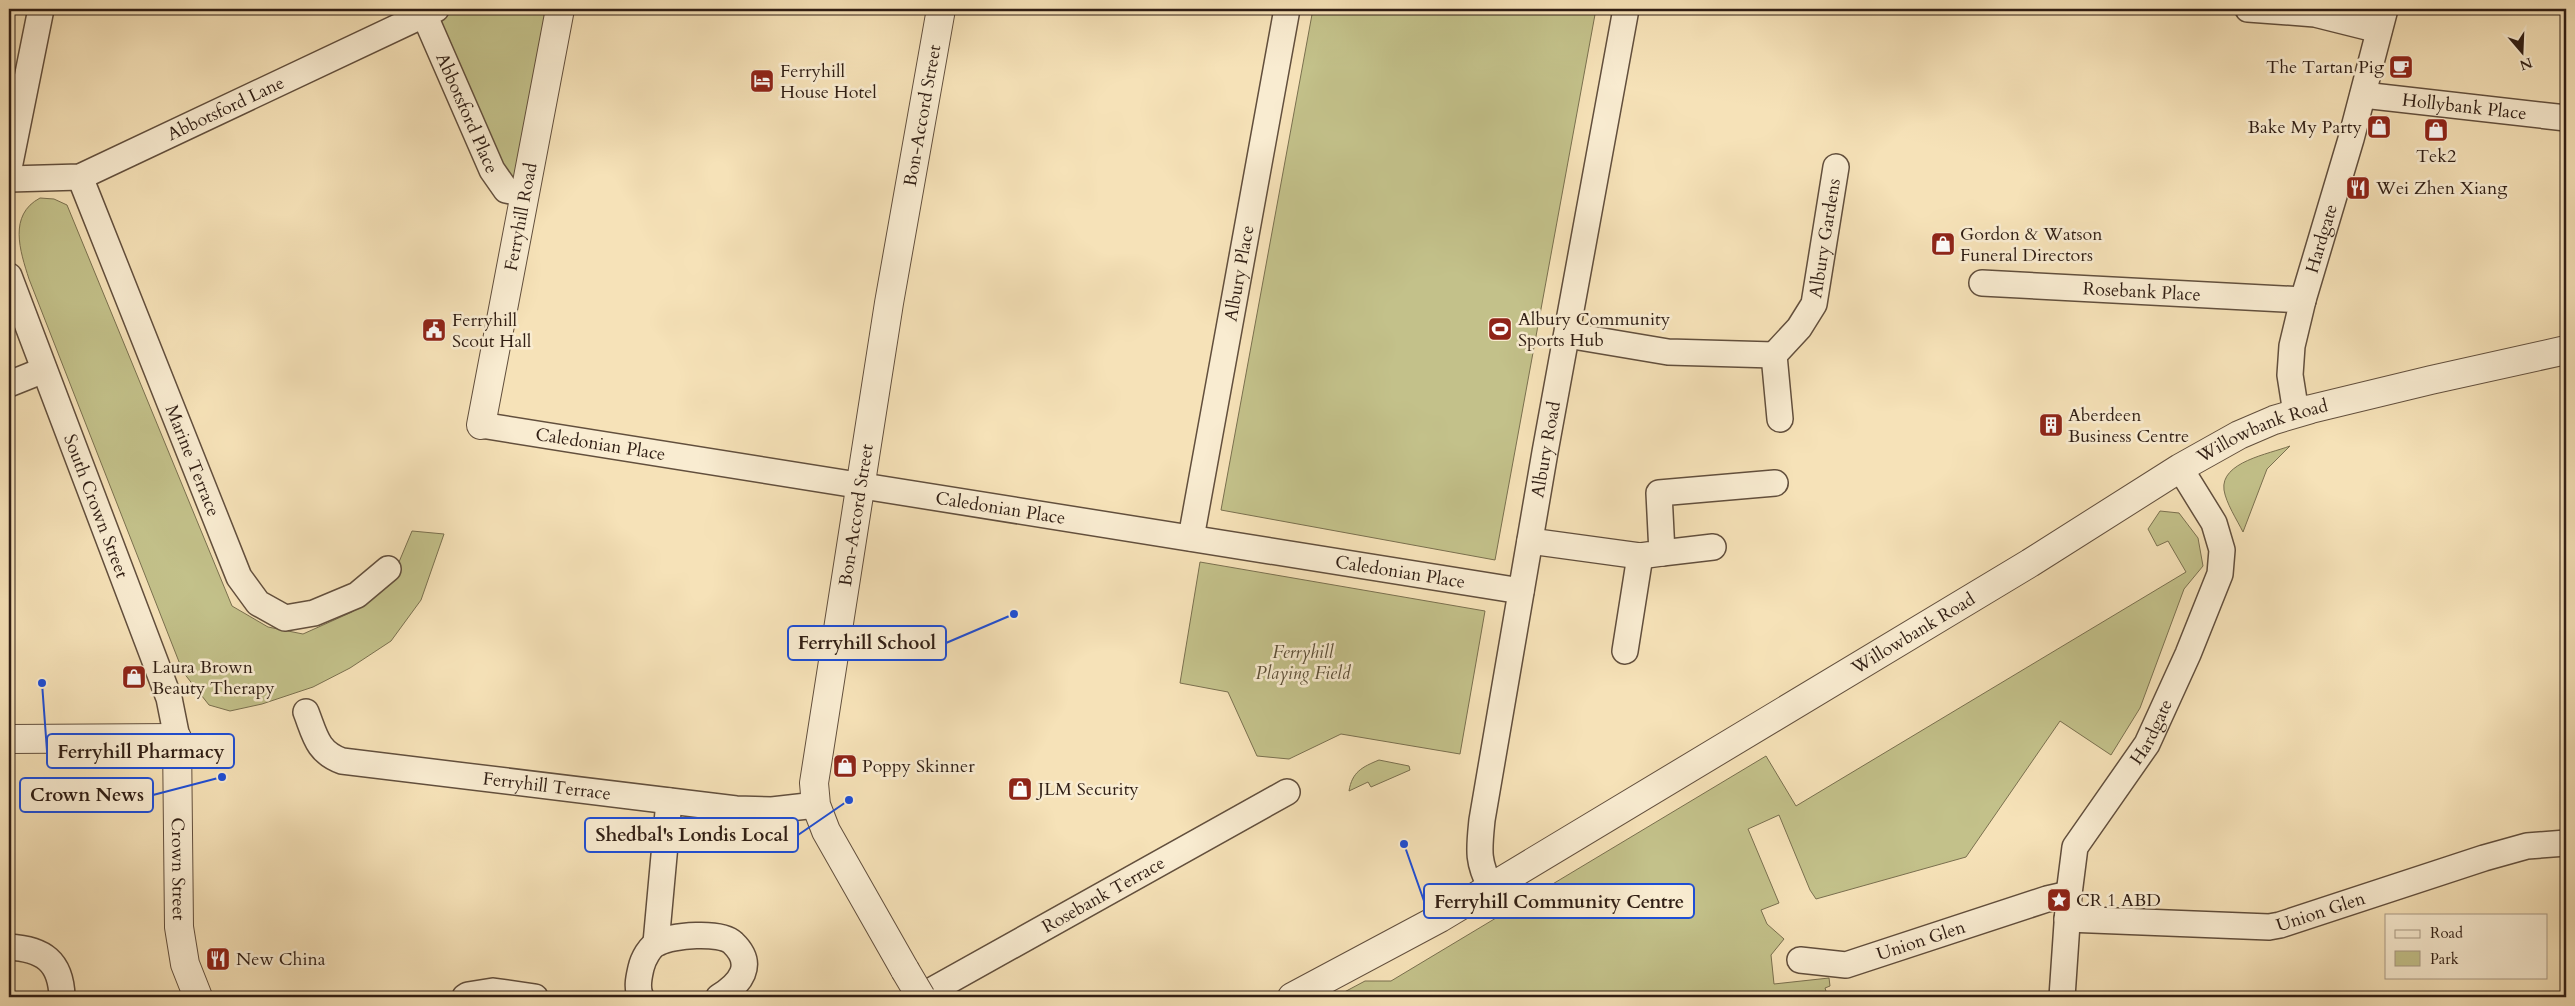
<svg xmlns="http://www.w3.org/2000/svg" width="2575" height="1006" font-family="Cardo,serif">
<rect width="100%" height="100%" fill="#f6e2b8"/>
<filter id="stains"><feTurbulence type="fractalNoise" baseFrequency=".004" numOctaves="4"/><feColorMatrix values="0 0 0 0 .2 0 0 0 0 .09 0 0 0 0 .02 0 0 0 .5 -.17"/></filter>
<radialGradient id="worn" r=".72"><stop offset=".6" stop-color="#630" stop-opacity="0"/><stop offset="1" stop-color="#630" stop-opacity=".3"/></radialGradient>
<!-- green -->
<g fill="#c3c18a" stroke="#7a704f">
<path d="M 436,9 L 560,9 L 525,194 L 492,170 Z"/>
<path d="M 1313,9 L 1451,9 L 1473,13 L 1474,9 L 1596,9 L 1495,560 L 1221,510 Z"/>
<path d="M 40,198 L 54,199 L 67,205 L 232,606 L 268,627 L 303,634 L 352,612 L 391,581 L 412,531 L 444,534 L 421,600 L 391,641 L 350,668 L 313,687 L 262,704 L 230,711 L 209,705 L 183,672 L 29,279 C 20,251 8,215 40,198 Z"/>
<path d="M 2290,446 L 2267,469 L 2243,532 C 2237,520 2226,503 2224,490 C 2220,462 2269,454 2290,446 Z"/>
<path d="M 2160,511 L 2179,513 L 2198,538 L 2203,566 L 2184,589 L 2140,708 L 2111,755 L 2060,721 L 1966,857 L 1816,899 L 1810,890 L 1779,815 L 1748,829 L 1779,903 L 1761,910 L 1767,924 L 1784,939 L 1771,955 L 1774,984 L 1829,978 L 1830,986 L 1825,988 L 1828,997 L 1335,997 L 1365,981 L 1391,981 L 1766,756 L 1796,806 L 2186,572 L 2168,541 L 2157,546 L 2148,529 Z"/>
<path d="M 1200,562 L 1485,611 L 1460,754 L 1341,734 L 1289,759 L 1257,756 L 1228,692 L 1180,683 Z"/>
<path d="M 1379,760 L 1409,766 L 1410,770 L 1371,787 L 1368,782 L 1349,791 C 1352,772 1362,767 1379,760 Z"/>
</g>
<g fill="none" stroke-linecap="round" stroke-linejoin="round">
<defs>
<g id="minor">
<path d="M 2248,9 L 2315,14 L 2379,30"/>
<path id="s1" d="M 424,14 L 492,170 L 506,190 L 525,194"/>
<path id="s2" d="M 2363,95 L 2566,118"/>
<path d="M 9,168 L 41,9"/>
<path id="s3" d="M 80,177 L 239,577 L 258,603 L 285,618 L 314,613 L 357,595 L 388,569"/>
<path id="s4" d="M 9,179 L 80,177 L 436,9"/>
<path id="s5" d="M 9,276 L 169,698 L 177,738"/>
<path id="s6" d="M 1982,283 L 2303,300"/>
<path d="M 1567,335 L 1668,352 L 1774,355"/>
<path d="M 9,384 L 44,370"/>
<path id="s7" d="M 2296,413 L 2290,375 L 2292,346 L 2303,300 L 2351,139 L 2385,9"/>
<path id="s8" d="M 1780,419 L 1774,355 L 1799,328 L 1814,304 L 1836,167"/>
<path id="s9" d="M 481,425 L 1521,591"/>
<path id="s10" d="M 1191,538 L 1287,9"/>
<path d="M 1530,541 L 1640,556 L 1662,553 L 1659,493 L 1775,483"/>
<path d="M 1662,553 L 1713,547"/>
<path d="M 1625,651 L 1640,556"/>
<path id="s11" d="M 306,712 C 315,735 317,752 342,761 L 736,809 L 772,810 L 816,805"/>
<path id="s12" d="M 1491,888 C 1477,861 1479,850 1482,820 L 1545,452 L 1626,9"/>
<path id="s13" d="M 2067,919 L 2269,927 L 2280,925 L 2484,858 L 2527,846 L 2566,843"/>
<path d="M 656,943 L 669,801"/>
<path d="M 9,947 C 43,949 61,961 62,997"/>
<path id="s14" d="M 1800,960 L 1846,965 L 2047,899 L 2069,894"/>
<path d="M 465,997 L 468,995 L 493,991 L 535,997"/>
<path d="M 641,997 C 636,988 639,977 641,968 C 643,959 650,946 658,943 C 672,935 721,931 733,943 C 756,965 740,984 719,997"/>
<path id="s15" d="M 920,997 L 1287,792"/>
<path id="s16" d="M 2062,997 L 2069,894 L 2075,847 L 2147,744 L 2188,654 L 2220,574 L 2222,550 L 2214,523 L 2180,468"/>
</g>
<g id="tertiary">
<path id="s17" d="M 481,425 L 560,9"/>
<path id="s18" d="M 9,739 L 177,738 L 179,927 L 185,964 L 198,997"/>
<path id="s19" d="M 905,970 L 826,831 L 816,805 L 814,783 L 889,303 L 941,9"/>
<path id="s20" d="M 1292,997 L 1440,918 L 2030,563 L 2180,468 L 2239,435 L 2274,420 L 2311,409 L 2431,380 L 2566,350"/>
</g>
</defs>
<!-- minor casing -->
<use href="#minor" stroke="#624f3d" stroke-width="28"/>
<!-- tertiary casing -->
<use href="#tertiary" stroke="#624f3d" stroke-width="30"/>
<!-- minor -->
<use href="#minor" stroke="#f9ecd1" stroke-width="25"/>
<!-- tertiary -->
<use href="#tertiary" stroke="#f9ecd1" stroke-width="28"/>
<defs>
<path id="tertiary-bridge" d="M 905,970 L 921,997"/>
</defs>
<!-- tertiary-bridge casing -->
<use href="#tertiary-bridge" stroke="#624f3d" stroke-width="30" stroke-linecap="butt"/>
<!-- tertiary-bridge -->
<use href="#tertiary-bridge" stroke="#f9ecd1" stroke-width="28"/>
</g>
<!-- icons -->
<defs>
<symbol id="cafe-square" viewBox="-11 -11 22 22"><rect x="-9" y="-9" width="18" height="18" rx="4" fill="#8f2418" stroke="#f9ecd1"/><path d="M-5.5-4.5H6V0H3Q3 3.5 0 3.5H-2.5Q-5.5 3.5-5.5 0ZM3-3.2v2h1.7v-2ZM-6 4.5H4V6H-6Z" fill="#fff"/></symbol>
<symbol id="hotel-square" viewBox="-11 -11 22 22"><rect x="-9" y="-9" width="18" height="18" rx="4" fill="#8f2418" stroke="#f9ecd1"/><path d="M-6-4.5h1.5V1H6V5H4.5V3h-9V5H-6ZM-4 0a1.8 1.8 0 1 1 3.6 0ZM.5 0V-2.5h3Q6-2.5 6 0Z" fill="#fff"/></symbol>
<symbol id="shop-square" viewBox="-11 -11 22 22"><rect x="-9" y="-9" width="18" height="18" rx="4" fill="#8f2418" stroke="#f9ecd1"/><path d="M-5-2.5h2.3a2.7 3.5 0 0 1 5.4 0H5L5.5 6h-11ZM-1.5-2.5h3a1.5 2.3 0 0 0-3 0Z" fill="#fff"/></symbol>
<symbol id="restaurant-square" viewBox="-11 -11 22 22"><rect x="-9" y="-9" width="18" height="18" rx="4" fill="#8f2418" stroke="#f9ecd1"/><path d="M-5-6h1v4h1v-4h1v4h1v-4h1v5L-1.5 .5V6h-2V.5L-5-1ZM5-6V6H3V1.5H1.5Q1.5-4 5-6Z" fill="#fff"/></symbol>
<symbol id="stadium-square" viewBox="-11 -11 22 22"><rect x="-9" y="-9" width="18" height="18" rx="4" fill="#8f2418" stroke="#f9ecd1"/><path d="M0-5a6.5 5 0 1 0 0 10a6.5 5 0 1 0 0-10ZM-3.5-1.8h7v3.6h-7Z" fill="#fff"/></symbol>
<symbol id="civic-square" viewBox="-11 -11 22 22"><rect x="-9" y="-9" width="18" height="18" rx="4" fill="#8f2418" stroke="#f9ecd1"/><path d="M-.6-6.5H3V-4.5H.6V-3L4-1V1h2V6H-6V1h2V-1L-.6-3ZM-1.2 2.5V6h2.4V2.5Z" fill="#fff"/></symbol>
<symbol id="building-square" viewBox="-11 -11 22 22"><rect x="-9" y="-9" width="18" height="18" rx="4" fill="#8f2418" stroke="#f9ecd1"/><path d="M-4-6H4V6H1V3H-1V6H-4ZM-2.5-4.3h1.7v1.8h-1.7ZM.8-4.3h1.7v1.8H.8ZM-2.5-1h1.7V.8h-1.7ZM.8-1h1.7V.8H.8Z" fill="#fff"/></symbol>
<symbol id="sight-square" viewBox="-11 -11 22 22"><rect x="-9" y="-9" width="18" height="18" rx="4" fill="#8f2418" stroke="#f9ecd1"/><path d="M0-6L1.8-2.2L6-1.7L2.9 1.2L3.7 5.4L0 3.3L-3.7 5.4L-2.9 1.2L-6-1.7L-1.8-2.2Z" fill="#fff"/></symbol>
</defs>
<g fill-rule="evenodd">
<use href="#cafe-square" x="2387" y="53" width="28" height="28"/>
<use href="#hotel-square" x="748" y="67" width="28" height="28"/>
<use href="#shop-square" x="2365" y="113" width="28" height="28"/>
<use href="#shop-square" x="2422" y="116" width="28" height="28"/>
<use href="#restaurant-square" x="2344" y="174" width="28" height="28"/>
<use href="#shop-square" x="1929" y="230" width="28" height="28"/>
<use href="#stadium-square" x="1486" y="315" width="28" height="28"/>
<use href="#civic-square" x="420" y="316" width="28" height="28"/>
<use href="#building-square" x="2037" y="411" width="28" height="28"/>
<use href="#shop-square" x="120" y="663" width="28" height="28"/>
<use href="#shop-square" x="831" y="752" width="28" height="28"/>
<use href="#shop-square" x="1006" y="775" width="28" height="28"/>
<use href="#sight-square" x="2045" y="886" width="28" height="28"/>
<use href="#restaurant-square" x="204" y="945" width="28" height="28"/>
</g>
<g text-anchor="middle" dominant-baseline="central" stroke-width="5" stroke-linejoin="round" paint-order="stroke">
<!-- poi labels -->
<g font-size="18" fill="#301e14" stroke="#f9ecd1" text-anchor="start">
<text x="2384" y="67" text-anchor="end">The Tartan Pig</text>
<text x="780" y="71">Ferryhill<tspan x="780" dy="21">House Hotel</tspan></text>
<text x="2362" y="127" text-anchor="end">Bake My Party</text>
<text x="2436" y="156" text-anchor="middle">Tek2</text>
<text x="2376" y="188">Wei Zhen Xiang</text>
<text x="1960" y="234">Gordon &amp; Watson<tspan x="1960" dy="21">Funeral Directors</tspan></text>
<text x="1518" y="319">Albury Community<tspan x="1518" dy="21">Sports Hub</tspan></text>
<text x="452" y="320">Ferryhill<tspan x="452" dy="21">Scout Hall</tspan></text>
<text x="2068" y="415">Aberdeen<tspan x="2068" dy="21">Business Centre</tspan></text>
<text x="152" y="667">Laura Brown<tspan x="152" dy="21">Beauty Therapy</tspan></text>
<text x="862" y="766">Poppy Skinner</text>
<text x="1038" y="789">JLM Security</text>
<text x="2076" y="900">CR 1 ABD</text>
<text x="236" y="959">New China</text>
</g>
<!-- street labels -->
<g font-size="18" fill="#301e14" stroke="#f9ecd1">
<text stroke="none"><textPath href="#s2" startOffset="102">Hollybank Place</textPath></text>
<text stroke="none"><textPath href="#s4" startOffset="232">Abbotsford Lane</textPath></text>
<text stroke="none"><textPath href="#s1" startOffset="108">Abbotsford Place</textPath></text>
<text stroke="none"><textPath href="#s19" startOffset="886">Bon-Accord Street</textPath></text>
<text stroke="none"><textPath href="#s17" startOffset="212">Ferryhill Road</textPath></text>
<text stroke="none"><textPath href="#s8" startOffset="196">Albury Gardens</textPath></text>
<text stroke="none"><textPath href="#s7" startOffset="179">Hardgate</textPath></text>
<text stroke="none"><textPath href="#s10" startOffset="269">Albury Place</textPath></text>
<text stroke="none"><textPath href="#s6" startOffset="160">Rosebank Place</textPath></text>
<text stroke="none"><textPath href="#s20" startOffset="1125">Willowbank Road</textPath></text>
<text stroke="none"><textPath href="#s9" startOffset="121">Caledonian Place</textPath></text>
<text stroke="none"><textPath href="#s12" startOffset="446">Albury Road</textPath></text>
<text stroke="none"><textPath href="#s3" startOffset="305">Marine Terrace</textPath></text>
<text stroke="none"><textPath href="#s5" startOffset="246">South Crown Street</textPath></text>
<text stroke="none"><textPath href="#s9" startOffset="526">Caledonian Place</textPath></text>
<text stroke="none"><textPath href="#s19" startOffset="481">Bon-Accord Street</textPath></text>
<text stroke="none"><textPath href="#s9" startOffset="931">Caledonian Place</textPath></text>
<text stroke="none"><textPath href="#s20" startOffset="720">Willowbank Road</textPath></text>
<text stroke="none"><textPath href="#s16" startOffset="289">Hardgate</textPath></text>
<text stroke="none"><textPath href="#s11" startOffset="270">Ferryhill Terrace</textPath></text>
<text stroke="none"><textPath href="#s18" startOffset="299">Crown Street</textPath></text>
<text stroke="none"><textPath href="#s15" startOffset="210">Rosebank Terrace</textPath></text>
<text stroke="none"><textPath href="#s13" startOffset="256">Union Glen</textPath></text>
<text stroke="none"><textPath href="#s14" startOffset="125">Union Glen</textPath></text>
</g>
<!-- park labels -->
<g font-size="18" font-style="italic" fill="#5c4f37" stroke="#f9ecd1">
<text x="1303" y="652">Ferryhill<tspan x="1303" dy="21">Playing Field</tspan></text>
</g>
</g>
<!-- callouts -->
<path fill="none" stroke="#1d4ed8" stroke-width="2" d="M1014 614L946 643M42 683L47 751M222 777L153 795M849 800L798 835M1404 844L1424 901"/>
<g fill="#1d4ed8" stroke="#f9ecd1" stroke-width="2">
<circle cx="1014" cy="614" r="5"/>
<circle cx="42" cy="683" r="5"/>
<circle cx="222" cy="777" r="5"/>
<circle cx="849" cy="800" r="5"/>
<circle cx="1404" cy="844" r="5"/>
</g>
<g fill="#f9ecd1" stroke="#1d4ed8" stroke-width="2">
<rect x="788" y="626" width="158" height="34" rx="5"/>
<rect x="47" y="734" width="187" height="34" rx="5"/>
<rect x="20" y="778" width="133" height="34" rx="5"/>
<rect x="585" y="818" width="213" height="34" rx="5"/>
<rect x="1424" y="884" width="270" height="34" rx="5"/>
</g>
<g font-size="19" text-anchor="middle" font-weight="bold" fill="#301e14">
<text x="867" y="649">Ferryhill School</text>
<text x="141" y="758">Ferryhill Pharmacy</text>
<text x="87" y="801">Crown News</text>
<text x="692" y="841">Shedbal's Londis Local</text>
<text x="1559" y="908">Ferryhill Community Centre</text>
</g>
<!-- margin -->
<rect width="2575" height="1006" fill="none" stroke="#f6e2b8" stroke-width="30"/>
<rect x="10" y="10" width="2555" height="986" fill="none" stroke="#301e14" stroke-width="2.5"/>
<rect x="15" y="15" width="2545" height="976" fill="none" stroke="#301e14"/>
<!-- legend -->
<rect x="2385" y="914" width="162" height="65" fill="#f9ecd1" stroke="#a99a85"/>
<rect x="2395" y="930" width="25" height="8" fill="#f9ecd1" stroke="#a99a85"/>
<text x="2430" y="938" font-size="15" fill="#301e14">Road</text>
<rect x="2395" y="951" width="25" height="15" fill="#c3c18a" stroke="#a99a85"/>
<text x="2430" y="964" font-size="15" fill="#301e14">Park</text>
<!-- north arrow -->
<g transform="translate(2522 52) rotate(161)" stroke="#f9ecd1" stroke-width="4" paint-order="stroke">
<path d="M0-4L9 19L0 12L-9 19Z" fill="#301e14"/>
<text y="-8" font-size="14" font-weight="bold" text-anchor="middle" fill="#301e14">N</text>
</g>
<rect width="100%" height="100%" filter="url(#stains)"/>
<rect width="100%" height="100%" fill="url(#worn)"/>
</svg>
